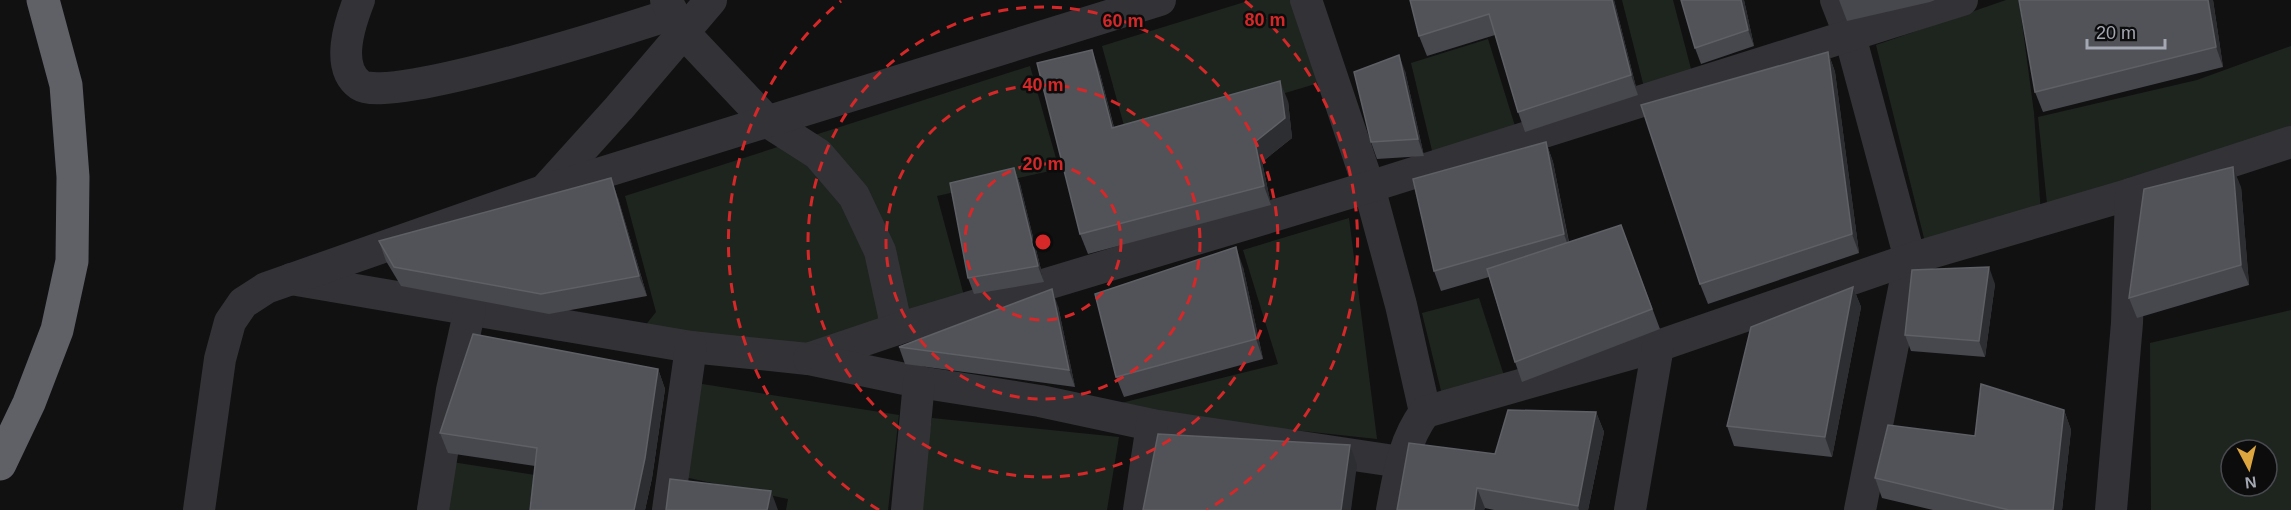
<svg xmlns="http://www.w3.org/2000/svg" width="2291" height="510" font-family="Arial,sans-serif">
<rect width="100%" height="100%" fill="#111112"/>
<!-- green -->
<g fill="#1e251f" fill-rule="evenodd">
<path d="M 1251,0 L 1301,0 L 1322,82 L 1128,140 L 1102,46 Z"/>
<path d="M 1622,0 L 1673,0 L 1696,88 L 1647,99 Z"/>
<path d="M 2006,0 L 2019,0 L 2034,113 L 2041,215 L 1925,242 L 1876,45 Z"/>
<path d="M 1488,39 L 1519,139 L 1435,163 L 1411,63 Z"/>
<path d="M 2291,46 L 2291,135 L 2048,213 L 2038,117 L 2197,80 Z"/>
<path d="M 1030,66 L 1059,169 L 937,196 L 966,303 L 770,364 L 552,340 L 596,327 L 644,327 L 656,312 L 625,196 Z"/>
<path d="M 1349,218 L 1377,439 L 1097,409 L 1278,364 L 1243,250 Z"/>
<path d="M 1479,298 L 1508,388 L 1444,403 L 1422,313 Z"/>
<path d="M 2291,310 L 2291,510 L 2151,510 L 2150,343 ZM 2231,450 L 2267,450 L 2267,486 L 2231,486 Z"/>
<path d="M 696,383 L 899,415 L 888,510 L 786,510 L 788,499 L 684,477 Z"/>
<path d="M 932,418 L 1119,437 L 1107,510 L 917,510 Z"/>
<path d="M 426,458 L 535,475 L 529,510 L 417,510 Z"/>
</g>
<g fill="none" stroke-linecap="round" stroke-linejoin="round">
<!-- minor -->
<g stroke="#333337" stroke-width="32">
<path d="M 359,0 C 350,23 335,67 360,85 C 389,105 629,28 672,14"/>
<path d="M 666,0 L 683,32 L 768,122 L 818,154 L 854,196 L 880,251 L 897,329"/>
<path d="M 1306,0 L 1369,187 L 1401,305 L 1425,412"/>
<path d="M 1836,0 L 1850,36 L 1910,259 L 1860,510"/>
<path d="M 544,191 L 619,108 L 711,0"/>
<path d="M 291,279 L 691,347 L 808,359 L 897,329 L 1369,187 L 1962,0"/>
<path d="M 809,359 L 919,382 L 1040,401 L 1152,425 L 1401,462"/>
<path d="M 199,510 L 220,359 L 230,322 L 243,303 L 266,288 L 543,191 L 1160,0"/>
<path d="M 433,510 L 452,390 L 470,309"/>
<path d="M 668,510 L 691,347"/>
<path d="M 907,510 L 919,382"/>
<path d="M 1139,510 L 1152,425"/>
<path d="M 1392,510 C 1399,474 1403,442 1425,412 L 1658,346 L 1910,259 L 2131,194 L 2291,142"/>
<path d="M 1630,510 L 1658,346"/>
<path d="M 2111,510 L 2127,323 L 2131,194"/>
</g>
<!-- highway -->
<path stroke="#5f6167" stroke-width="33" d="M 0,464 L 29,403 L 57,330 L 72,261 L 73,177 L 66,85 L 43,0"/>
</g>
<!-- wall -->
<g fill="#47484d">
<path d="M 1410,0 L 1614,0 L 1638,95 L 1525,132 L 1518,112 L 1495,35 L 1427,56 L 1419,36 Z"/>
<path d="M 1744,0 L 1754,46 L 1701,64 L 1695,48 Z"/>
<path d="M 1839,0 L 1935,0 L 1930,2 L 1847,21 Z"/>
<path d="M 2213,0 L 2223,67 L 2043,112 L 2035,92 Z"/>
<path d="M 1828,52 L 1835,72 L 1859,253 L 1708,304 L 1700,284 Z"/>
<path d="M 1099,70 L 1114,127 L 1288,101 L 1292,138 L 1262,162 L 1271,205 L 1088,254 L 1080,234 Z"/>
<path d="M 1405,71 L 1424,156 L 1377,159 L 1371,142 Z"/>
<path d="M 1546,142 L 1553,162 L 1569,242 L 1621,225 L 1660,329 L 1522,382 L 1515,362 L 1489,277 L 1441,291 L 1434,271 Z"/>
<path d="M 1014,168 L 1020,184 L 1044,282 L 974,294 L 968,278 Z"/>
<path d="M 2241,187 L 2249,285 L 2137,318 L 2129,298 Z"/>
<path d="M 618,198 L 647,296 L 549,314 L 401,286 L 386,261 L 379,241 Z"/>
<path d="M 1243,267 L 1263,359 L 1124,397 L 1116,377 Z"/>
<path d="M 1995,284 L 1985,357 L 1911,351 L 1905,335 Z"/>
<path d="M 1853,287 L 1861,307 L 1832,457 L 1734,446 L 1727,426 Z"/>
<path d="M 1058,306 L 1075,387 L 905,364 L 899,347 Z"/>
<path d="M 658,369 L 665,389 L 652,478 L 645,510 L 530,510 L 535,466 L 448,453 L 440,433 Z"/>
<path d="M 2064,410 L 2071,430 L 2062,510 L 1933,510 L 1882,498 L 1875,478 L 1975,436 Z"/>
<path d="M 1596,412 L 1604,432 L 1588,510 L 1494,510 L 1485,508 L 1484,510 L 1397,510 L 1495,454 Z"/>
</g>
<!-- shaded-wall -->
<g fill="#2d2e31">
<path d="M 1612,0 L 1614,0 L 1638,95 L 1631,75 Z"/>
<path d="M 1741,0 L 1744,0 L 1754,46 L 1748,30 Z"/>
<path d="M 2208,0 L 2213,0 L 2223,67 L 2216,47 Z"/>
<path d="M 1092,50 L 1099,70 L 1119,148 L 1112,128 Z"/>
<path d="M 1828,52 L 1835,72 L 1859,253 L 1852,234 Z"/>
<path d="M 1399,55 L 1405,71 L 1424,156 L 1418,139 Z"/>
<path d="M 1280,81 L 1288,101 L 1292,138 L 1262,162 L 1271,205 L 1264,186 L 1255,142 Z"/>
<path d="M 1546,142 L 1553,162 L 1571,254 L 1564,234 Z"/>
<path d="M 2233,167 L 2241,187 L 2249,285 L 2241,265 Z"/>
<path d="M 1014,168 L 1020,184 L 1044,282 L 1038,266 Z"/>
<path d="M 611,178 L 618,198 L 647,296 L 639,276 Z"/>
<path d="M 1236,247 L 1243,267 L 1263,359 L 1256,339 Z"/>
<path d="M 1989,267 L 1995,284 L 1985,357 L 1979,341 Z"/>
<path d="M 1853,287 L 1861,307 L 1832,457 L 1825,437 Z"/>
<path d="M 1052,289 L 1058,306 L 1075,387 L 1069,370 Z"/>
<path d="M 658,369 L 665,389 L 652,478 L 645,510 L 634,510 Z"/>
<path d="M 2064,410 L 2071,430 L 2062,510 L 2053,510 Z"/>
<path d="M 1596,412 L 1604,432 L 1588,510 L 1579,510 L 1578,506 Z"/>
<path d="M 1350,445 L 1357,465 L 1351,510 L 1341,510 Z"/>
<path d="M 1477,488 L 1485,508 L 1484,510 L 1474,510 Z"/>
<path d="M 771,491 L 778,510 L 767,510 Z"/>
</g>
<!-- building -->
<g fill="#515358" stroke="#5e6066" stroke-width="1.5">
<path d="M 1410,0 L 1612,0 L 1631,75 L 1518,112 L 1489,14 L 1419,36 Z"/>
<path d="M 1681,0 L 1741,0 L 1748,30 L 1695,48 Z"/>
<path d="M 2019,0 L 2208,0 L 2216,47 L 2035,92 Z"/>
<path d="M 1092,50 L 1112,128 L 1280,81 L 1285,118 L 1255,142 L 1264,186 L 1080,234 L 1037,63 Z"/>
<path d="M 1828,52 L 1852,234 L 1700,284 L 1641,105 Z"/>
<path d="M 1399,55 L 1418,139 L 1371,142 L 1354,72 Z"/>
<path d="M 1546,142 L 1564,234 L 1434,271 L 1413,179 Z"/>
<path d="M 2233,167 L 2241,265 L 2129,298 L 2144,189 Z"/>
<path d="M 1014,168 L 1038,266 L 968,278 L 950,183 Z"/>
<path d="M 611,178 L 639,276 L 541,294 L 394,267 L 379,241 Z"/>
<path d="M 1621,225 L 1652,309 L 1515,362 L 1487,269 Z"/>
<path d="M 1236,247 L 1256,339 L 1116,377 L 1095,294 Z"/>
<path d="M 1989,267 L 1979,341 L 1905,335 L 1912,270 Z"/>
<path d="M 1853,287 L 1825,437 L 1727,426 L 1751,327 Z"/>
<path d="M 1052,289 L 1069,370 L 899,347 Z"/>
<path d="M 473,334 L 658,369 L 645,458 L 634,510 L 530,510 L 537,448 L 440,433 Z"/>
<path d="M 1981,384 L 2064,410 L 2053,510 L 2009,510 L 1875,478 L 1888,425 L 1975,436 Z"/>
<path d="M 1508,410 L 1596,412 L 1578,506 L 1477,488 L 1474,510 L 1397,510 L 1409,443 L 1495,454 Z"/>
<path d="M 1158,434 L 1350,445 L 1341,510 L 1143,510 Z"/>
<path d="M 670,479 L 771,491 L 767,510 L 666,510 Z"/>
</g>
<!-- distance rings -->
<g fill="none" stroke="#d62828" stroke-width="3" stroke-dasharray="10 8">
<circle cx="1043" cy="242" r="78"/>
<circle cx="1043" cy="242" r="157"/>
<circle cx="1043" cy="242" r="235"/>
<path d="M879 510A314 314 0 0 1 841 1M1245 1A314 314 0 0 1 1207 510"/>
</g>
<circle cx="1043" cy="242" r="9" fill="#d62828" stroke="#0c0c0d" stroke-width="3"/>
<g font-size="18" text-anchor="middle" font-weight="bold" fill="#d62828" stroke="#0c0c0d" stroke-width="5" stroke-linejoin="round" paint-order="stroke">
<text x="1265" y="26">80 m</text>
<text x="1123" y="27">60 m</text>
<text x="1043" y="91">40 m</text>
<text x="1043" y="170">20 m</text>
</g>
<!-- north arrow -->
<g transform="translate(2249 468) rotate(173)"><circle r="28" fill="#0c0c0d" stroke="#494a4f" stroke-width="1.5"/>
<path d="M0-4.5L10 22L0 15L-10 22Z" fill="#dda63e"/>
<text y="-9" font-size="16" font-weight="bold" text-anchor="middle" fill="#a4a8b2">N</text>
</g>
<!-- scale -->
<path d="M2087 39v9h78v-9" fill="none" stroke="#a4a8b2" stroke-width="3"/>
<text x="2096" y="39" font-size="18" fill="#a4a8b2" stroke="#0c0c0d" stroke-width="4.5" paint-order="stroke">20 m</text>
</svg>
